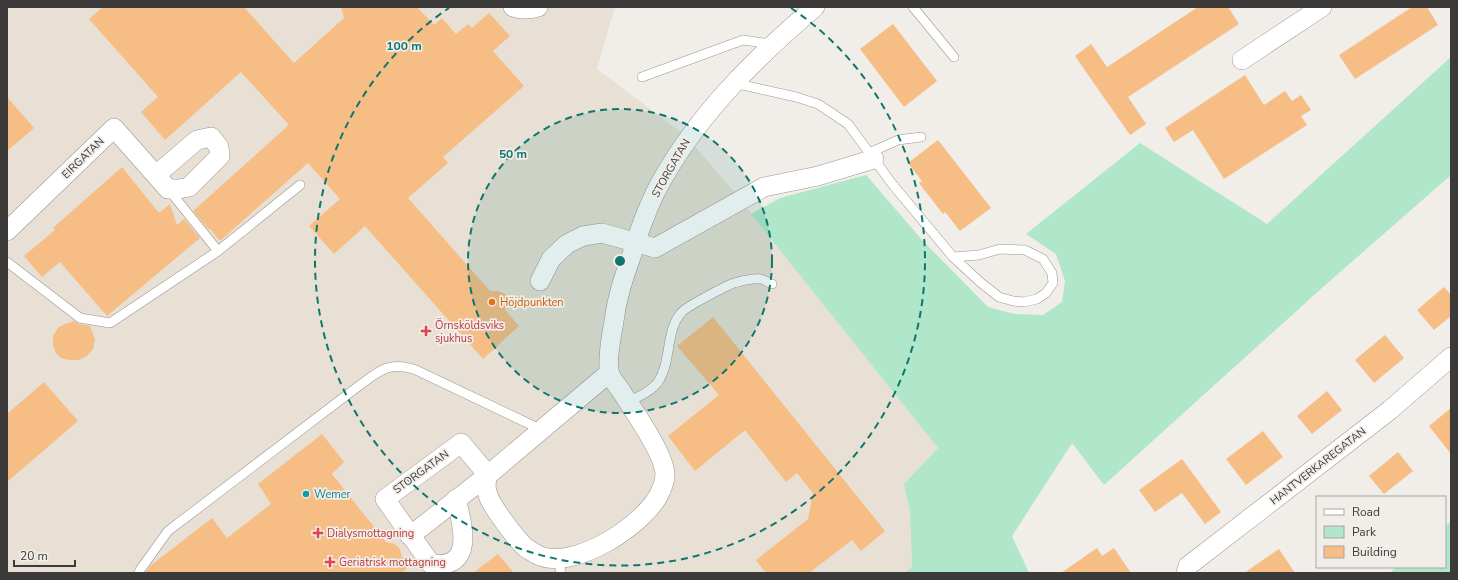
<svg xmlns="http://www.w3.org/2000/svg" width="1458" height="580" font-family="'Nunito Sans',sans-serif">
<rect width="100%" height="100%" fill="#f1ede8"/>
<!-- built -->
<path fill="#e8e0d4" d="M 7,7 L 618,7 L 614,10 L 597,69 L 686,136 L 736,194 L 938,448 L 904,484 L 910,513 L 912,566 L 905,573 L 7,573 Z"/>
<!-- green -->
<g fill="#b0e6c9">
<path d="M 1451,57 L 1451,175 L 1323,287 L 1104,485 L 1072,443 L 1012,536 L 1029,573 L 905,573 L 912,566 L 910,513 L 904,484 L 938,448 L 751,214 L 780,198 L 866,175 L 923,241 L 988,307 L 1014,314 L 1043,315 L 1062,302 L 1065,281 L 1056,254 L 1026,234 L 1140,143 L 1267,224 Z"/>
<path d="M 1451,522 L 1451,573 L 1390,573 L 1396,567 L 1445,567 L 1445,526 Z"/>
</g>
<!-- building -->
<g fill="#f6be85">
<path d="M 103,7 L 244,7 L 294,63 L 344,18 L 341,7 L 417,7 L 434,25 L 442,18 L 456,34 L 468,24 L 472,28 L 489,13 L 510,36 L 493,51 L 524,86 L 443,157 L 448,163 L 408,198 L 490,291 L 498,291 L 506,294 L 508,303 L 505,310 L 519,326 L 483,359 L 365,226 L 334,254 L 309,226 L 340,199 L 308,163 L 220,241 L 210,229 L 209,230 L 193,211 L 289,125 L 241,72 L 165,140 L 141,112 L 158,97 L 89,19 Z"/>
<path d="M 1198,7 L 1228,7 L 1239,24 L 1128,97 L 1146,124 L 1130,135 L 1075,56 L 1091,44 L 1107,67 Z"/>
<path d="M 1412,7 L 1427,7 L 1438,25 L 1355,79 L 1339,55 Z"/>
<path d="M 893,24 L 937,81 L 904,107 L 860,49 Z"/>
<path d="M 1245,75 L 1264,105 L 1285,91 L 1292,101 L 1301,95 L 1311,110 L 1301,116 L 1307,125 L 1224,179 L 1193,130 L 1174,142 L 1165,128 Z"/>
<path d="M 7,97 L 34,128 L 7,151 Z"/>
<path d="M 938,140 L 991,208 L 960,231 L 945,212 L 943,214 L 919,183 L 922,181 L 908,163 Z"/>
<path d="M 122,167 L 159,213 L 170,204 L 177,225 L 184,219 L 200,238 L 107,316 L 60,262 L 42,277 L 24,256 L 55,230 L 53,228 Z"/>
<path d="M 1444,287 L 1451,295 L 1451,316 L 1434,330 L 1417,310 Z"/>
<path d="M 713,317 L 885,531 L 861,551 L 852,540 L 809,573 L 766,573 L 756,560 L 808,519 L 813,493 L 797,473 L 786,482 L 745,430 L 695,471 L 668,436 L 719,395 L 677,346 Z"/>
<path d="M 74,321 L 79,324 L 90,326 L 95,340 L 93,349 L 87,356 L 78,360 L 69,360 L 61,358 L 56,353 L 53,345 L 53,336 L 58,328 L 65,324 Z"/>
<path d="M 1385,335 L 1404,358 L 1374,383 L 1355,360 Z"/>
<path d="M 44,382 L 78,421 L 7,482 L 7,414 Z"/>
<path d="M 1327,391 L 1342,410 L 1312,434 L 1297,416 Z"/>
<path d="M 1451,408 L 1451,454 L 1429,426 Z"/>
<path d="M 1263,431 L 1283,457 L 1246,485 L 1226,459 Z"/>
<path d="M 322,434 L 344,462 L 332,474 L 386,542 L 395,544 L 400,549 L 402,557 L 409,560 L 406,569 L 402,573 L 145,573 L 150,566 L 212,518 L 227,538 L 271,504 L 258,484 Z"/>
<path d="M 1398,452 L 1413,471 L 1384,494 L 1369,476 Z"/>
<path d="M 1182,459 L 1221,512 L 1205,524 L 1182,493 L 1155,512 L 1139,490 Z"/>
<path d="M 1097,548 L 1102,556 L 1114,548 L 1131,573 L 1061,573 Z"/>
<path d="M 1279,549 L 1295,573 L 1244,573 Z"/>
<path d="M 498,554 L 514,573 L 473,573 Z"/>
</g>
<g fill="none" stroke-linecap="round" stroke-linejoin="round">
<defs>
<g id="service">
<path d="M 913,7 L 954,57"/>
<path d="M 642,77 L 743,40 L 771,44"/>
<path d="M 734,83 L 796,97 L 818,104 L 848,124 L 893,185 L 953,257 L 980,282 L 999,297 L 1013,301 L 1024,302 L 1037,299 L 1046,293 L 1053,283 L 1052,273 L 1043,259 L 1025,250 L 1000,249 L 979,255 L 953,257"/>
<path d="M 869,153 L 898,140 L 921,137"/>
<path d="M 169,190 L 218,251"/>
<path d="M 7,262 L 80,318 L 110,323 L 218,251 L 300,185"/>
<path d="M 628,402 C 638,397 652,391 658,382 C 672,361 665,332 681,313 C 685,307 726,286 734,283 C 742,281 752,278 761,279 C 765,280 769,283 772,284"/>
<path d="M 558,559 L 561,573"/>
<path d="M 139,573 L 140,570 L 168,531 L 356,388 C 378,372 388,360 416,370 L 542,430"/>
</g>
<g id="minor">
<path d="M 513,7 C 522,10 529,10 538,7"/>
<path d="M 1242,60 L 1322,7"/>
<path d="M 7,231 L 114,128 L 168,189 L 179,189 L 189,187 L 220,156 L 219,147 L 211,137 L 197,140 L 156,175"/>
<path d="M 540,281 L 551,259 L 567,244 L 583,236 L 602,233 L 655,248 L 764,187 L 818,176 L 874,159"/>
<path d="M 609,373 L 488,475 C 486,481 485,488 488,495 C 491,506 517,540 526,548 C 529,550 533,552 536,554 C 571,574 649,523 661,490 C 663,486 665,479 665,474 C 664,453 633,410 621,391 C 618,386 612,380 610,374 C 606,365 612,332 614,321 C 617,296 624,277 632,254 C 638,234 646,212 655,193 C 693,119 753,60 815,7"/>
<path d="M 410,536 L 488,475 L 461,443 L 385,499 L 431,564 C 475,570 463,525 456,499"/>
<path d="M 1186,573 L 1188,566 L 1390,410 L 1451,357"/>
</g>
</defs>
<!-- service casing -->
<use href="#service" stroke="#9a9691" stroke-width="10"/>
<!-- minor casing -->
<use href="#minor" stroke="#9a9691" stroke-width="20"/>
<!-- service -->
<use href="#service" stroke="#fff" stroke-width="9"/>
<!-- minor -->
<use href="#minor" stroke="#fff" stroke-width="19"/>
</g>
<!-- distance rings -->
<circle cx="620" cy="261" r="152" fill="#0f766e" fill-opacity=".12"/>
<g fill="none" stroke="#0f766e" stroke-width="2" stroke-dasharray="7 5">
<circle cx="620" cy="261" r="152"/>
<path d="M791 8A305 305 0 1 1 449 8"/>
</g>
<!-- markers -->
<circle fill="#e8710a" stroke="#f1ede8" stroke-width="1.5" cx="492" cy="302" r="4"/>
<g fill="#e0444e" stroke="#f1ede8" stroke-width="1.5">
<path d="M424 325h4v4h4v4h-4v4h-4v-4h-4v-4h4z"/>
<path d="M316 527h4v4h4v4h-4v4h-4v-4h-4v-4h4z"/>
<path d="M328 556h4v4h4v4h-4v4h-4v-4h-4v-4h4z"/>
</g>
<circle fill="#0f9aa8" stroke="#f1ede8" stroke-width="1.5" cx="306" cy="494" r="4"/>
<g text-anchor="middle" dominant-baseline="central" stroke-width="3.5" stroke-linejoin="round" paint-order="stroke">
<!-- street labels -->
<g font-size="11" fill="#3c3a38" stroke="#f1ede8">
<text transform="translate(83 158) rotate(-44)">EIRGATAN</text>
<text transform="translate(671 168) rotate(-60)">STORGATAN</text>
<text transform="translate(1318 466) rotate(-38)">HANTVERKAREGATAN</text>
<text transform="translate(421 472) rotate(-36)">STORGATAN</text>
</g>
<!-- food labels -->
<g font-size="11" fill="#c56008" stroke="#f1ede8" text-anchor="start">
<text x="500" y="302">Höjdpunkten</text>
</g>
<!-- health labels -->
<g font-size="11" fill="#be3a42" stroke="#f1ede8" text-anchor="start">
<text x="435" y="325">Örnsköldsviks<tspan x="435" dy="13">sjukhus</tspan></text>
<text x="327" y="533">Dialysmottagning</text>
<text x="339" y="562">Geriatrisk mottagning</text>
</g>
<!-- culture labels -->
<g font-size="11" fill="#0d838f" stroke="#f1ede8" text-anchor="start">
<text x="314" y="494">Wemer</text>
</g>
</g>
<circle cx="620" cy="261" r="6" fill="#0f766e" stroke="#f1ede8" stroke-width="2"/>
<g font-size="12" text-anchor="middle" font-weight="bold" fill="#0f766e" stroke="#f1ede8" stroke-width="3.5" stroke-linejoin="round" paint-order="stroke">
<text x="404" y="50">100 m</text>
<text x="513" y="158">50 m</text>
</g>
<!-- border -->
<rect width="1458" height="580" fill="none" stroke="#3c3a38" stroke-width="16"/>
<!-- legend -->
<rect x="1316" y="496" width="130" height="72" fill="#f1ede8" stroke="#a9a5a2"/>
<rect x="1324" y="509" width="20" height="6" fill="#ffffff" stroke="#a9a5a2"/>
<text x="1352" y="516" font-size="12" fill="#3c3a38">Road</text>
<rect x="1324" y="526" width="20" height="12" fill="#b0e6c9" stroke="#a9a5a2"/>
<text x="1352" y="536" font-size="12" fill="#3c3a38">Park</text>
<rect x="1324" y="546" width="20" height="12" fill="#f6be85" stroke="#a9a5a2"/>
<text x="1352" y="556" font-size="12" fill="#3c3a38">Building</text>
<!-- scale -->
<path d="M14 560v6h61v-6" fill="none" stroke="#3c3a38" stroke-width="2"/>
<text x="20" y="560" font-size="12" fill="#3c3a38" stroke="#f1ede8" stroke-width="3" paint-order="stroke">20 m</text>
</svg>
